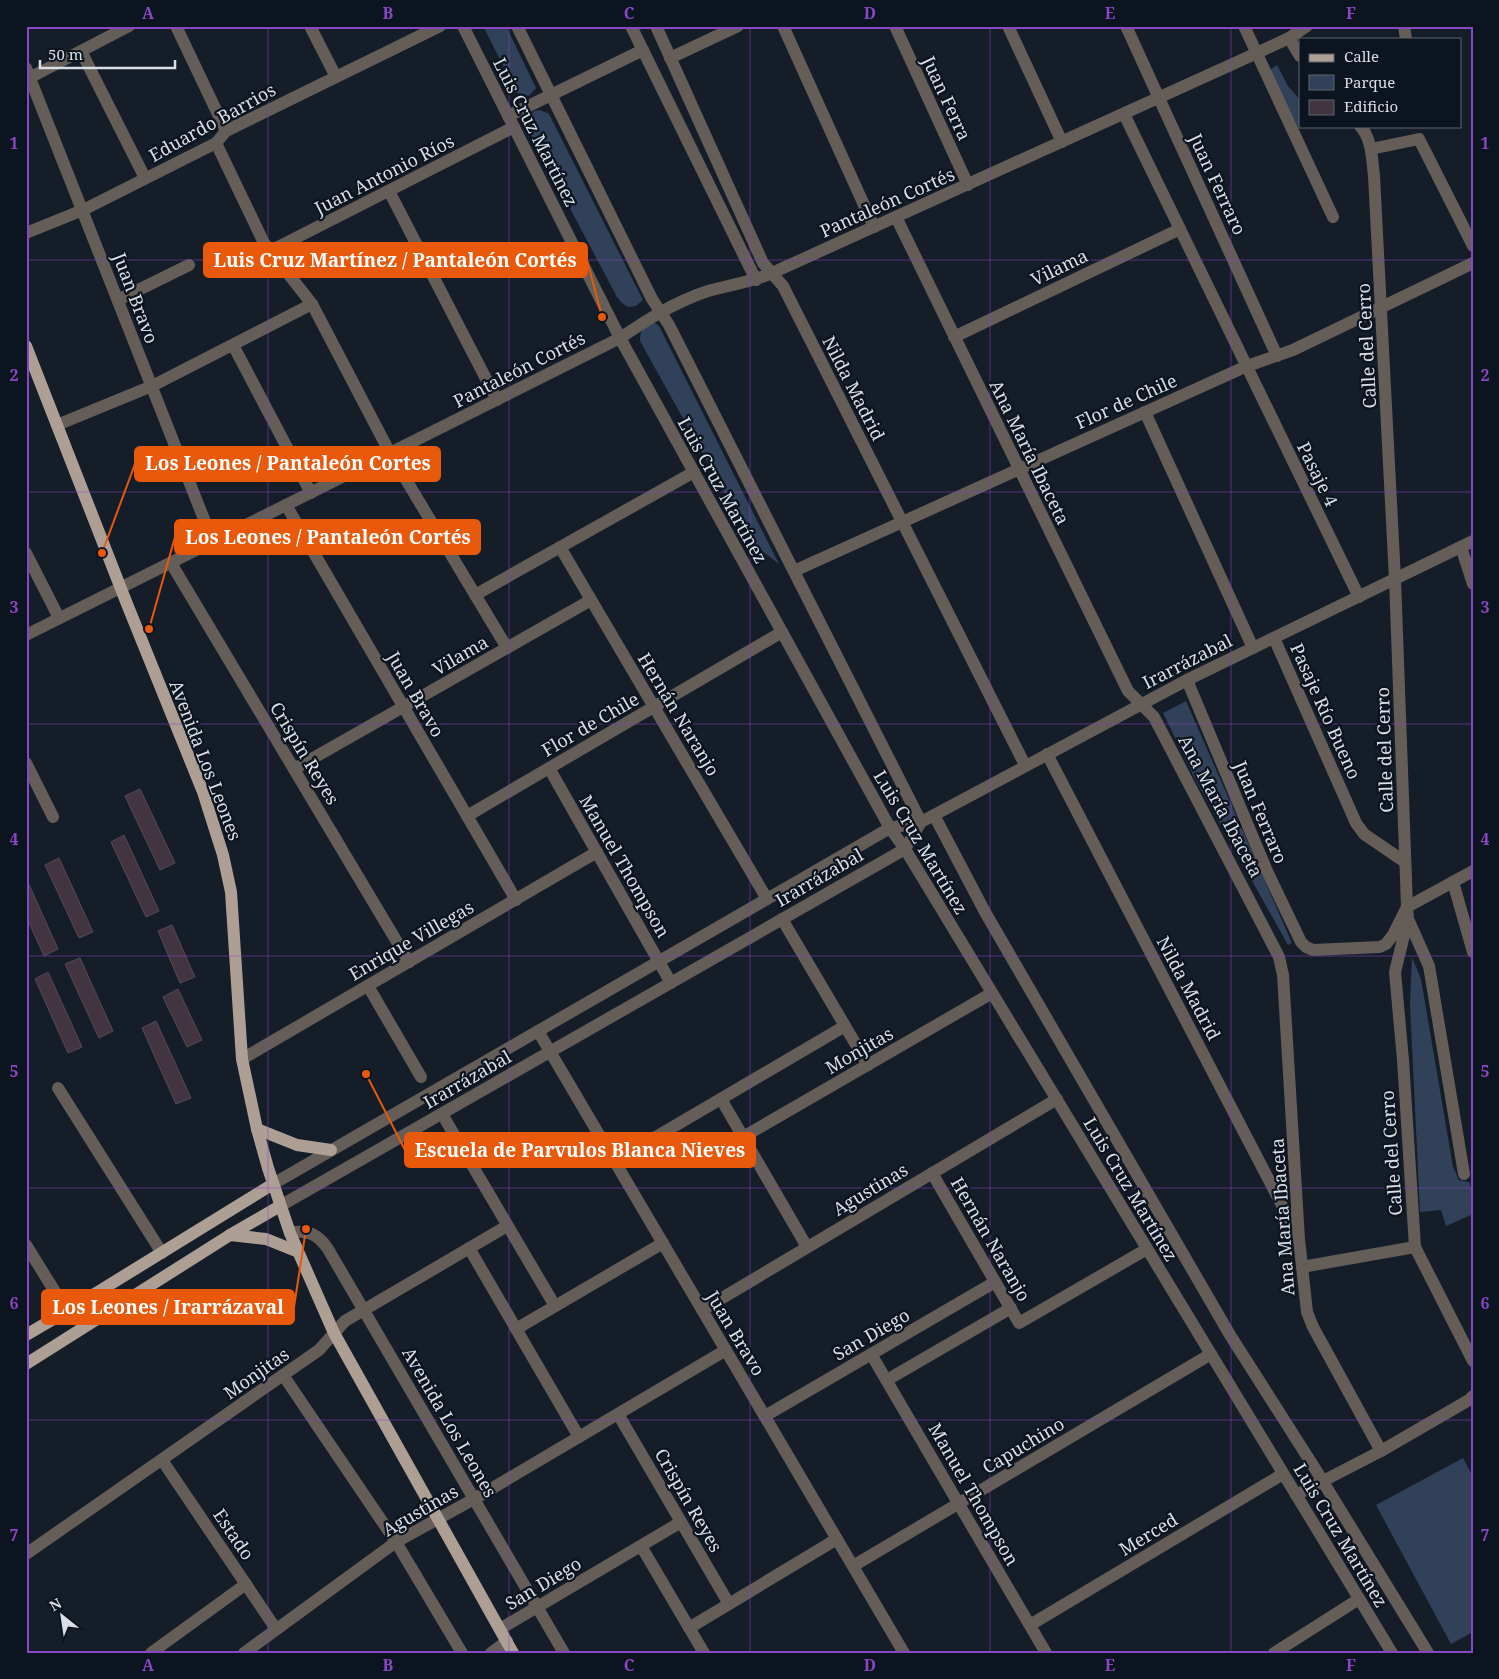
<svg xmlns="http://www.w3.org/2000/svg" width="1499" height="1679" font-family="'Noto Serif',serif">
<rect width="100%" height="100%" fill="#151d29"/>
<!-- green -->
<g fill="#31415a">
<path d="M 483,26 L 506,26 L 536,88 L 529,96 L 517,93 Z"/>
<path d="M 1277,65 L 1288,86 L 1300,100 L 1300,126 L 1298,127 L 1270,73 L 1271,69 Z"/>
<path d="M 540,110 L 549,114 L 643,300 L 636,306 L 628,307 L 622,303 L 617,297 L 527,127 L 525,119 L 534,111 Z"/>
<path d="M 652,321 L 659,326 L 779,564 L 753,544 L 640,341 C 640,330 643,326 652,321 Z"/>
<path d="M 1186,701 L 1292,943 L 1288,945 L 1194,777 L 1163,713 Z"/>
<path d="M 1412,957 L 1421,979 L 1453,1167 L 1459,1180 L 1469,1182 L 1473,1194 L 1473,1214 L 1446,1226 L 1441,1210 L 1420,1212 L 1410,1005 Z"/>
<path d="M 1463,1458 L 1473,1477 L 1473,1632 L 1451,1644 L 1376,1505 Z"/>
</g>
<!-- building -->
<g fill="#423541" stroke="#574956">
<path d="M 140,789 L 175,863 L 160,870 L 125,796 Z"/>
<path d="M 124,835 L 159,911 L 146,917 L 111,842 Z"/>
<path d="M 59,858 L 93,932 L 79,938 L 45,865 Z"/>
<path d="M 26,878 L 58,949 L 44,956 L 26,916 Z"/>
<path d="M 172,925 L 195,977 L 180,983 L 158,931 Z"/>
<path d="M 80,958 L 113,1031 L 99,1038 L 65,964 Z"/>
<path d="M 48,972 L 82,1047 L 68,1053 L 35,979 Z"/>
<path d="M 178,989 L 202,1040 L 187,1047 L 163,997 Z"/>
<path d="M 156,1021 L 191,1098 L 176,1104 L 142,1028 Z"/>
</g>
<g fill="none" stroke-linecap="round" stroke-linejoin="round">
<!-- minor -->
<g stroke="#645d58" stroke-width="12">
<path d="M 176,26 L 226,131"/>
<path d="M 310,26 L 336,77"/>
<path d="M 463,26 L 620,338 L 890,828 L 905,849 L 1392,1653"/>
<path d="M 517,26 L 652,299 L 669,325 L 921,822"/>
<path d="M 631,26 L 756,280"/>
<path d="M 656,26 L 763,263 L 783,286 L 1025,765"/>
<path d="M 783,26 L 874,227"/>
<path d="M 895,26 L 968,185"/>
<path d="M 1008,26 L 1062,142"/>
<path d="M 1126,26 L 1277,356"/>
<path d="M 1244,26 L 1333,217"/>
<path d="M 1404,26 L 1406,39"/>
<path d="M 1289,38 L 1300,56"/>
<path d="M 81,51 L 145,178"/>
<path d="M 670,58 L 738,26"/>
<path d="M 26,68 L 213,542"/>
<path d="M 31,77 L 129,26"/>
<path d="M 1124,114 L 1359,597"/>
<path d="M 508,116 L 643,50"/>
<path d="M 1360,126 C 1372,138 1372,160 1374,176 L 1395,579 L 1407,907 L 1408,919 L 1395,972 L 1403,1060 L 1415,1247 L 1473,1361"/>
<path d="M 216,143 L 264,243 L 312,304 L 390,453 L 507,648"/>
<path d="M 1371,149 L 1419,139 L 1473,246"/>
<path d="M 389,191 L 497,400"/>
<path d="M 896,217 L 1128,691 L 1154,717 L 1279,957 L 1283,975 L 1299,1239 L 1307,1312 L 1313,1327 L 1381,1451"/>
<path d="M 26,233 L 83,210 L 216,143 L 226,131 L 440,26"/>
<path d="M 270,251 L 514,127"/>
<path d="M 118,300 L 189,265"/>
<path d="M 954,337 L 1180,229"/>
<path d="M 233,345 L 311,493"/>
<path d="M 1145,412 L 1253,648"/>
<path d="M 57,425 L 152,386 L 312,304"/>
<path d="M 286,505 L 516,900"/>
<path d="M 560,547 L 767,899"/>
<path d="M 1461,547 L 1473,584"/>
<path d="M 26,553 L 59,618"/>
<path d="M 171,563 L 409,962"/>
<path d="M 794,571 L 1247,366 L 1293,350 L 1473,263"/>
<path d="M 475,595 L 694,472"/>
<path d="M 26,635 L 620,338 C 647,320 673,303 705,292 C 727,285 750,283 772,273 L 1257,53 L 1289,38 L 1307,26"/>
<path d="M 1274,638 L 1356,823 L 1364,834 L 1405,862"/>
<path d="M 1187,680 L 1267,871 L 1301,942 L 1306,947 L 1313,950 L 1380,947 L 1386,944 L 1393,935 L 1407,907 L 1473,871"/>
<path d="M 1047,754 L 1297,1234"/>
<path d="M 26,763 L 53,817"/>
<path d="M 549,768 L 671,983"/>
<path d="M 294,769 L 591,600"/>
<path d="M 934,815 L 985,912 L 1230,1335 L 1314,1467 L 1428,1653"/>
<path d="M 467,816 L 782,632"/>
<path d="M 1453,882 L 1473,952"/>
<path d="M 782,919 L 868,1065"/>
<path d="M 1408,919 L 1429,966 L 1464,1174"/>
<path d="M 368,986 L 421,1077"/>
<path d="M 538,1031 L 904,1653"/>
<path d="M 242,1059 L 597,852"/>
<path d="M 58,1088 L 162,1253"/>
<path d="M 721,1099 L 807,1247"/>
<path d="M 442,1114 L 555,1306"/>
<path d="M 743,1137 L 992,993"/>
<path d="M 615,1161 L 845,1026"/>
<path d="M 932,1173 L 1019,1323 L 1147,1249"/>
<path d="M 273,1184 L 890,828 L 921,822 L 1187,680 L 1473,541"/>
<path d="M 280,1206 L 905,849 L 921,822"/>
<path d="M 290,1233 C 307,1229 318,1234 328,1249 L 564,1653"/>
<path d="M 26,1245 L 67,1311"/>
<path d="M 469,1248 L 579,1437"/>
<path d="M 1302,1267 L 1415,1247"/>
<path d="M 702,1310 L 1057,1099"/>
<path d="M 516,1329 L 663,1243"/>
<path d="M 871,1354 L 1046,1653"/>
<path d="M 283,1375 L 396,1542 L 462,1653"/>
<path d="M 887,1380 L 1011,1308"/>
<path d="M 618,1414 L 729,1604"/>
<path d="M 765,1416 L 995,1282"/>
<path d="M 162,1460 L 276,1629"/>
<path d="M 1296,1495 L 1381,1451 L 1469,1400 L 1473,1396"/>
<path d="M 641,1546 L 704,1653"/>
<path d="M 26,1554 L 319,1350 L 345,1321 L 507,1226"/>
<path d="M 853,1566 L 1211,1354"/>
<path d="M 1030,1625 L 1283,1474"/>
<path d="M 689,1628 L 837,1539"/>
<path d="M 500,1629 L 681,1522"/>
<path d="M 151,1653 L 246,1584"/>
<path d="M 244,1653 L 396,1542 L 474,1499 L 726,1350"/>
<path d="M 491,1653 L 507,1641"/>
<path d="M 1274,1653 L 1359,1599"/>
</g>
<!-- major -->
<g stroke="#ae9f95" stroke-width="12">
<path d="M 26,346 L 127,604 L 203,792 L 223,855 L 231,892 L 242,1059 L 257,1129 L 268,1168 L 290,1233 L 334,1333 L 513,1653"/>
<path d="M 257,1129 L 297,1145 L 331,1150"/>
<path d="M 230,1235 L 266,1239 L 296,1251"/>
<path d="M 26,1335 L 67,1311 L 273,1184"/>
<path d="M 26,1364 L 230,1235 L 280,1206"/>
</g>
</g>
<!-- grid -->
<path fill="none" stroke="#8947c5" stroke-width="1" stroke-opacity="0.55" d="M 268,26 L 268,1653M 509,26 L 509,1653M 750,26 L 750,1653M 990,26 L 990,1653M 1231,26 L 1231,1653M 26,260 L 1473,260M 26,492 L 1473,492M 26,724 L 1473,724M 26,956 L 1473,956M 26,1188 L 1473,1188M 26,1420 L 1473,1420"/>
<g text-anchor="middle" dominant-baseline="central" stroke-width="4.5" stroke-linejoin="round" paint-order="stroke">
<!-- street labels -->
<g font-size="18" fill="#d9dfe7" stroke="#0c141f">
<text transform="translate(947 98) rotate(65)">Juan Ferra</text>
<text transform="translate(212 122) rotate(-29)">Eduardo Barrios</text>
<text transform="translate(536 132) rotate(63)">Luis Cruz Martínez</text>
<text transform="translate(384 174) rotate(-27)">Juan Antonio Ríos</text>
<text transform="translate(1218 184) rotate(65)">Juan Ferraro</text>
<text transform="translate(887 202) rotate(-24)">Pantaleón Cortés</text>
<text transform="translate(1059 267) rotate(-26)">Vilama</text>
<text transform="translate(136 298) rotate(69)">Juan Bravo</text>
<text transform="translate(1366 346) rotate(-93)">Calle del Cerro</text>
<text transform="translate(519 369) rotate(-27)">Pantaleón Cortés</text>
<text transform="translate(854 388) rotate(63)">Nilda Madrid</text>
<text transform="translate(1126 401) rotate(-24)">Flor de Chile</text>
<text transform="translate(1030 452) rotate(64)">Ana María Ibaceta</text>
<text transform="translate(1318 474) rotate(64)">Pasaje 4</text>
<text transform="translate(723 490) rotate(61)">Luis Cruz Martínez</text>
<text transform="translate(460 655) rotate(-30)">Vilama</text>
<text transform="translate(1187 661) rotate(-27)">Irarrázabal</text>
<text transform="translate(416 694) rotate(60)">Juan Bravo</text>
<text transform="translate(1326 711) rotate(66)">Pasaje Río Bueno</text>
<text transform="translate(679 714) rotate(59)">Hernán Naranjo</text>
<text transform="translate(590 724) rotate(-30)">Flor de Chile</text>
<text transform="translate(1384 750) rotate(-92)">Calle del Cerro</text>
<text transform="translate(305 753) rotate(59)">Crispín Reyes</text>
<text transform="translate(206 760) rotate(69)">Avenida Los Leones</text>
<text transform="translate(1221 806) rotate(62)">Ana María Ibaceta</text>
<text transform="translate(1261 812) rotate(67)">Juan Ferraro</text>
<text transform="translate(921 842) rotate(59)">Luis Cruz Martínez</text>
<text transform="translate(625 866) rotate(60)">Manuel Thompson</text>
<text transform="translate(819 877) rotate(-30)">Irarrázabal</text>
<text transform="translate(411 940) rotate(-30)">Enrique Villegas</text>
<text transform="translate(1189 988) rotate(62)">Nilda Madrid</text>
<text transform="translate(859 1050) rotate(-30)">Monjitas</text>
<text transform="translate(467 1079) rotate(-30)">Irarrázabal</text>
<text transform="translate(1391 1153) rotate(-94)">Calle del Cerro</text>
<text transform="translate(870 1189) rotate(-31)">Agustinas</text>
<text transform="translate(1131 1189) rotate(59)">Luis Cruz Martínez</text>
<text transform="translate(1282 1217) rotate(-94)">Ana María Ibaceta</text>
<text transform="translate(991 1239) rotate(60)">Hernán Naranjo</text>
<text transform="translate(736 1333) rotate(59)">Juan Bravo</text>
<text transform="translate(871 1334) rotate(-30)">San Diego</text>
<text transform="translate(256 1373) rotate(-35)">Monjitas</text>
<text transform="translate(450 1422) rotate(60)">Avenida Los Leones</text>
<text transform="translate(1023 1445) rotate(-31)">Capuchino</text>
<text transform="translate(974 1494) rotate(60)">Manuel Thompson</text>
<text transform="translate(689 1500) rotate(60)">Crispín Reyes</text>
<text transform="translate(420 1510) rotate(-30)">Agustinas</text>
<text transform="translate(234 1534) rotate(56)">Estado</text>
<text transform="translate(1148 1534) rotate(-31)">Merced</text>
<text transform="translate(1341 1535) rotate(59)">Luis Cruz Martínez</text>
<text transform="translate(543 1583) rotate(-31)">San Diego</text>
</g>
</g>
<!-- callouts -->
<path fill="none" stroke="#e8590c" stroke-width="2" d="M602 317L587 260M102 553L135 464M149 629L175 537M366 1074L405 1150M306 1229L294 1307"/>
<g fill="#e8590c" stroke="#0c141f" stroke-width="2">
<circle cx="602" cy="317" r="5"/>
<circle cx="102" cy="553" r="5"/>
<circle cx="149" cy="629" r="5"/>
<circle cx="366" cy="1074" r="5"/>
<circle cx="306" cy="1229" r="5"/>
</g>
<g fill="#e8590c" stroke="#e8590c" stroke-width="2">
<rect x="204" y="243" width="383" height="34" rx="5"/>
<rect x="135" y="447" width="305" height="34" rx="5"/>
<rect x="175" y="520" width="305" height="34" rx="5"/>
<rect x="405" y="1133" width="350" height="34" rx="5"/>
<rect x="42" y="1290" width="252" height="34" rx="5"/>
</g>
<g font-size="19" text-anchor="middle" font-weight="bold" fill="#fff">
<text x="395" y="267">Luis Cruz Martínez / Pantaleón Cortés</text>
<text x="288" y="470">Los Leones / Pantaleón Cortes</text>
<text x="328" y="544">Los Leones / Pantaleón Cortés</text>
<text x="580" y="1157">Escuela de Parvulos Blanca Nieves</text>
<text x="168" y="1314">Los Leones / Irarrázaval</text>
</g>
<!-- border -->
<rect width="1499" height="1679" fill="none" stroke="#0c141f" stroke-width="55"/>
<!-- legend -->
<rect x="1299" y="38" width="162" height="90" fill="#0c141f" stroke="#5e656f"/>
<rect x="1309" y="54" width="25" height="8" fill="#ae9f95" stroke="#5e656f"/>
<text x="1344" y="62" font-size="15" fill="#d9dfe7">Calle</text>
<rect x="1309" y="75" width="25" height="15" fill="#31415a" stroke="#5e656f"/>
<text x="1344" y="88" font-size="15" fill="#d9dfe7">Parque</text>
<rect x="1309" y="100" width="25" height="15" fill="#423541" stroke="#5e656f"/>
<text x="1344" y="112" font-size="15" fill="#d9dfe7">Edificio</text>
<!-- north arrow -->
<g transform="translate(62 1616) rotate(330)" stroke="#0c141f" stroke-width="4" paint-order="stroke">
<path d="M0-4L9 19L0 12L-9 19Z" fill="#d9dfe7"/>
<text y="-8" font-size="14" font-weight="bold" text-anchor="middle" fill="#d9dfe7">N</text>
</g>
<!-- scale -->
<path d="M40 60v8h135v-8" fill="none" stroke="#d9dfe7" stroke-width="2.5"/>
<text x="48" y="60" font-size="15" fill="#d9dfe7" stroke="#0c141f" stroke-width="4" paint-order="stroke">50 m</text>
<rect x="28" y="28" width="1444" height="1624" fill="none" stroke="#8947c5" stroke-width="2"/>
<g font-size="16" text-anchor="middle" font-weight="bold" fill="#8947c5">
<text x="148" y="19">A</text>
<text x="388" y="19">B</text>
<text x="629" y="19">C</text>
<text x="870" y="19">D</text>
<text x="1110" y="19">E</text>
<text x="1351" y="19">F</text>
<text x="14" y="149">1</text>
<text x="1485" y="149">1</text>
<text x="14" y="381">2</text>
<text x="1485" y="381">2</text>
<text x="14" y="613">3</text>
<text x="1485" y="613">3</text>
<text x="14" y="845">4</text>
<text x="1485" y="845">4</text>
<text x="14" y="1077">5</text>
<text x="1485" y="1077">5</text>
<text x="14" y="1309">6</text>
<text x="1485" y="1309">6</text>
<text x="14" y="1541">7</text>
<text x="1485" y="1541">7</text>
<text x="148" y="1671">A</text>
<text x="388" y="1671">B</text>
<text x="629" y="1671">C</text>
<text x="870" y="1671">D</text>
<text x="1110" y="1671">E</text>
<text x="1351" y="1671">F</text>
</g>
</svg>
